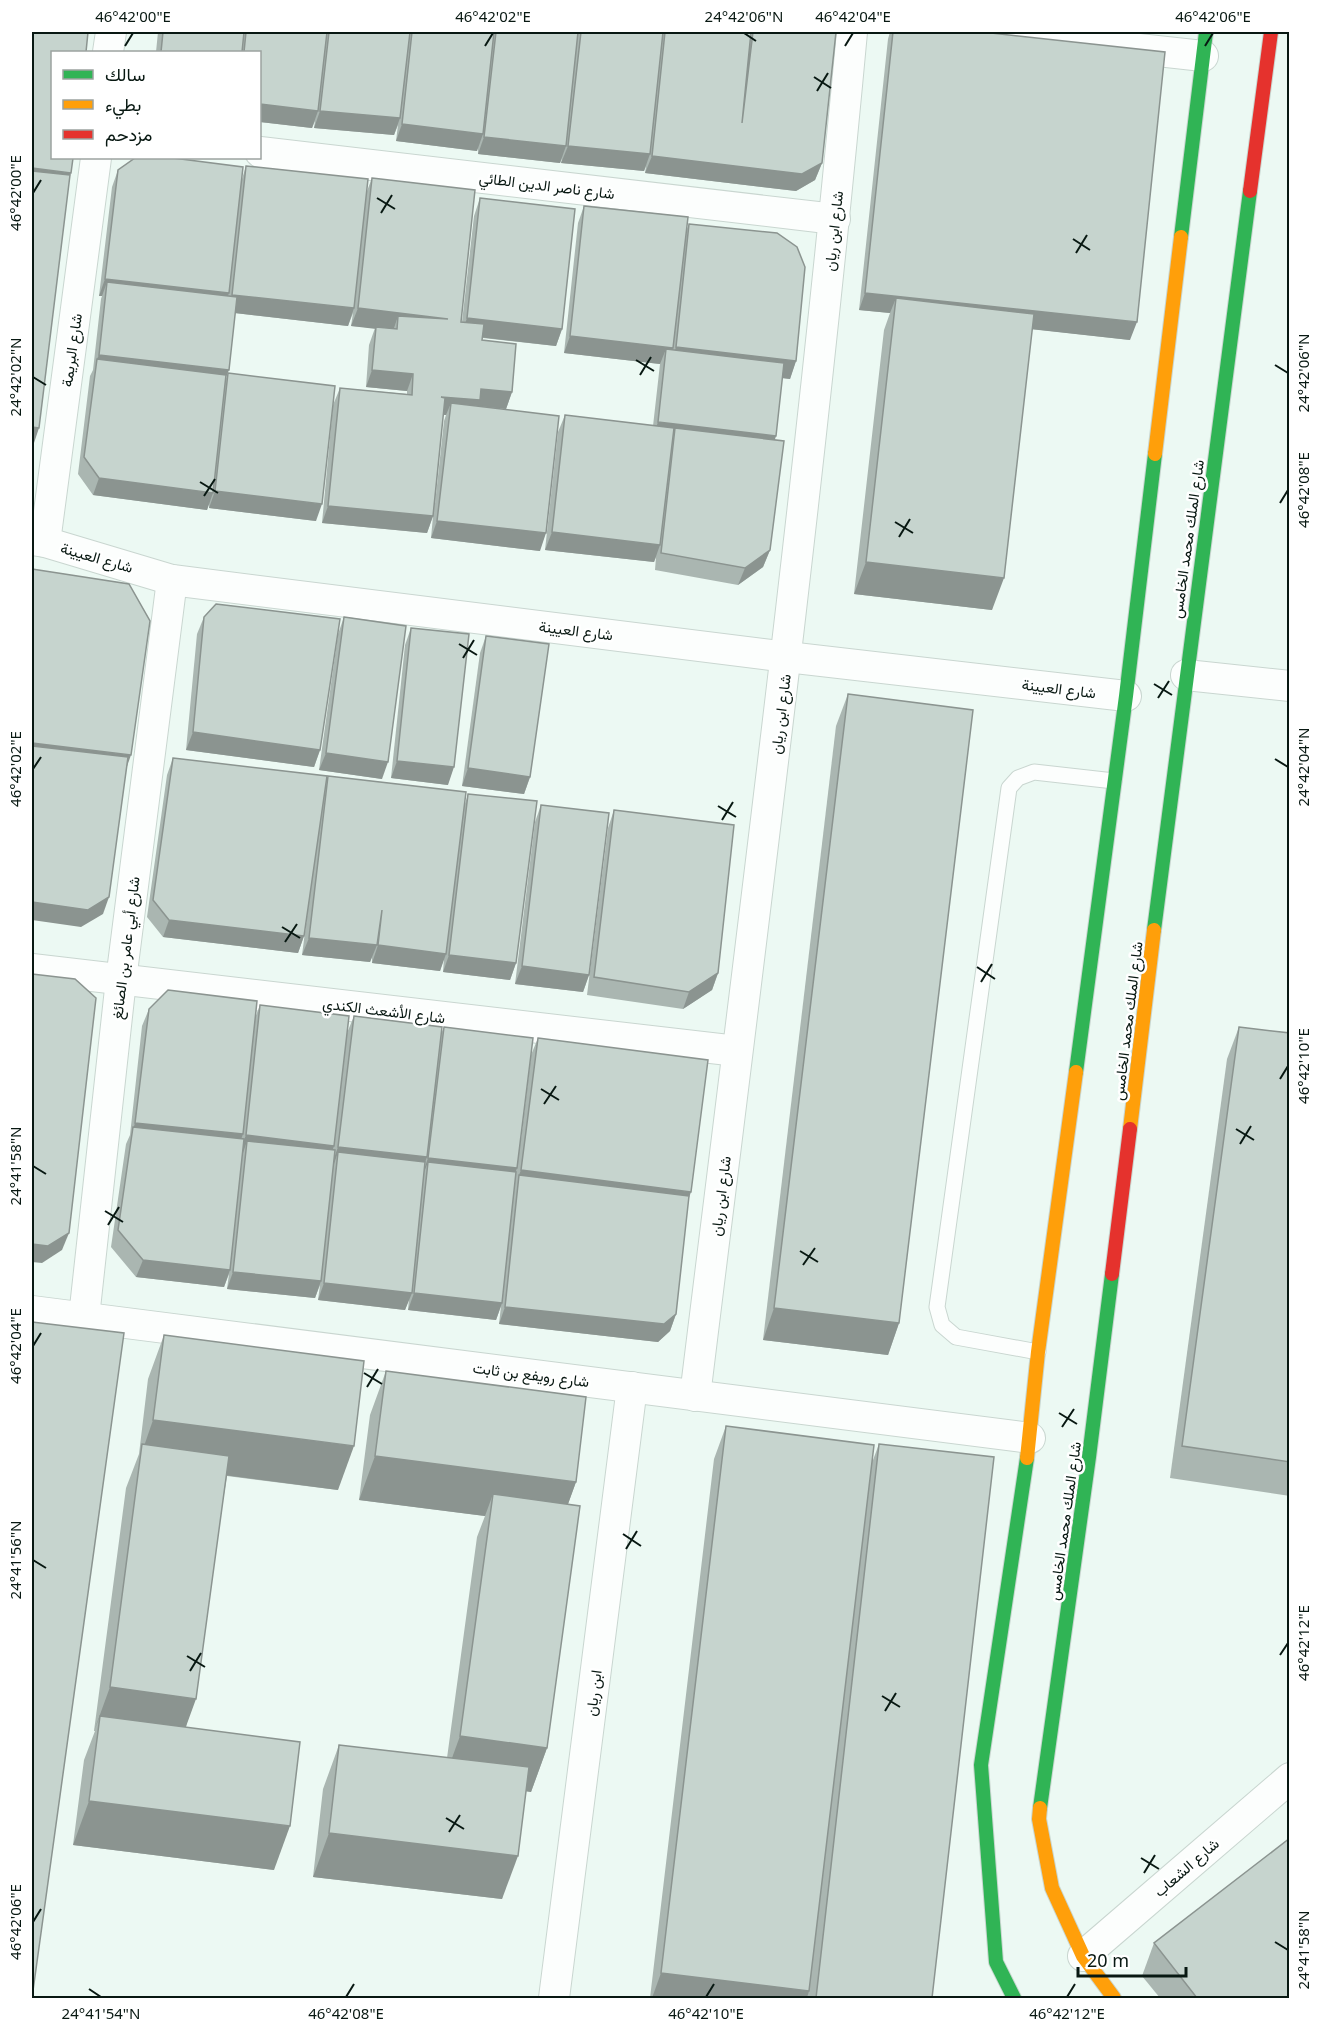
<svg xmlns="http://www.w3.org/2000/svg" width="1321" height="2030" font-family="'Noto Sans',Vazirmatn,sans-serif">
<rect width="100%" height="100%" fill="#ecf9f3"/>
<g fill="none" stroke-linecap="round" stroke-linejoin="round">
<defs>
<path id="lane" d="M 1038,1352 L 956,1337 L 942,1325 L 937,1307 L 1009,788 L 1018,778 L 1034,772 L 1114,781"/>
<g id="street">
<path d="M 984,32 L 1203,56"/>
<path d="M 108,52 L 111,32"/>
<path d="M 260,152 L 835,219"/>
<path d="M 32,540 L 45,542 L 172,580 L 787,657 L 1126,696"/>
<path d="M 45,542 L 96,158"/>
<path d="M 1186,675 L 1290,686"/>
<path d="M 32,969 L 737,1051"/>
<path d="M 32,1311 L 1030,1438"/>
<path d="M 84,1317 L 121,980 L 172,580"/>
<path d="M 695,1396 C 751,941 810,487 852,32"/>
<path d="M 1083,1956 L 1290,1778"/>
<path d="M 554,1998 L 632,1387"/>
</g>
<g id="fast">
<path d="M 1181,237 L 1206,32"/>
<path d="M 1154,930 L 1250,191"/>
<path d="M 1076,1072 L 1126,696 L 1155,454"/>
<path d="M 1040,1808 L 1089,1457 L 1112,1274"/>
<path d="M 1014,1998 L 996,1962 L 981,1765 L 1027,1458"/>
</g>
<g id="slow">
<path d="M 1155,454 L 1181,237"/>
<path d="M 1130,1129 L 1154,930"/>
<path d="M 1027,1458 L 1038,1352 L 1076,1072"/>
<path d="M 1040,1808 L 1039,1819 L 1052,1888 L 1083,1956 L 1114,1998"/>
</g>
<g id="jam">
<path d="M 1250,191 L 1271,32"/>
<path d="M 1112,1274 L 1130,1129"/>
</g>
</defs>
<!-- lane casing -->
<use href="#lane" stroke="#c9d6d0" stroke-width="17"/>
<!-- street casing -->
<use href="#street" stroke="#c9d6d0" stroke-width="32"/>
<!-- fast casing -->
<use href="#fast" stroke="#c9d6d0" stroke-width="16"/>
<!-- slow casing -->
<use href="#slow" stroke="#c9d6d0" stroke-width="16"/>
<!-- jam casing -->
<use href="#jam" stroke="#c9d6d0" stroke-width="16"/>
<!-- lane -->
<use href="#lane" stroke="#fcfefd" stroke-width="15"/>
<!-- street -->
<use href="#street" stroke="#fcfefd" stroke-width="30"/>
<!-- fast -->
<use href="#fast" stroke="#30b455" stroke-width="14"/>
<!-- slow -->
<use href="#slow" stroke="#ff9f0a" stroke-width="14"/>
<!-- jam -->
<use href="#jam" stroke="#e5322d" stroke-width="14"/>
</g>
<!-- wall -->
<g fill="#aab6b1" fill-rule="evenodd">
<path d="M 158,32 L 836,32 L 822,163 L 815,180 L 796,191 L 645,173 L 646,166 L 644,171 L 561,163 L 562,158 L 560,163 L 478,154 L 478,146 L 477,151 L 396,141 L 398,125 L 394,135 L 314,128 L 315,121 L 312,128 L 260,122 L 260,52 L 156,52 Z"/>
<path d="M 890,32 L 982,32 L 1130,340 L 1032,329 L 992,610 L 854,594 L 884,330 L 890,313 L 859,310 L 888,39 Z"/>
<path d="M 246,166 L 367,191 L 372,178 L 461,322 L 462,322 L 474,216 L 480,198 L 562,329 L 556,346 L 483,338 L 482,340 L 512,392 L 506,409 L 478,407 L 540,551 L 431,538 L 433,516 L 427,533 L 322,523 L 333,405 L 340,388 L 407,394 L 407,391 L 366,387 L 369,345 L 375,328 L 351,326 L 353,313 L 348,326 L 235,313 L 225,381 L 228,373 L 316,521 L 209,508 L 209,503 L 207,510 L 93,495 L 78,474 L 90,376 L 93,370 L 101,299 L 102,296 L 99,296 L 112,187 L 118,170 L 242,179 ZM 443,415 L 446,415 L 444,421 L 434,513 Z"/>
<path d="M 584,206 L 686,231 L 689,224 L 796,361 L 790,379 L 782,378 L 775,440 L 770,550 L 763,567 L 738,585 L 655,570 L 656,557 L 654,562 L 545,550 L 558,432 L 565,415 L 653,426 L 660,364 L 564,353 L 578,223 Z"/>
<path d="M 204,617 L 320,750 L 314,767 L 186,750 L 197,634 Z"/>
<path d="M 344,617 L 382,779 L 319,770 L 338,634 Z"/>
<path d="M 411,628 L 448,785 L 391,778 L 405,645 Z"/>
<path d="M 486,636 L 530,777 L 524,794 L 462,786 L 480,653 Z"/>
<path d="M 848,694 L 899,1323 L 888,1355 L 763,1340 L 836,726 Z"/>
<path d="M 173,758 L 326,782 L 328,776 L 464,807 L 468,794 L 516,963 L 510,980 L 443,972 L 444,958 L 440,971 L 372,963 L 372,957 L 370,962 L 302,955 L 308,909 L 304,936 L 298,953 L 163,937 L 147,917 L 167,775 Z"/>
<path d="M 541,805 L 589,975 L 583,992 L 515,984 L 535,822 Z"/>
<path d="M 614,810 L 718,973 L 712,990 L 683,1009 L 587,995 L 608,828 Z"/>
<path d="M 260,1005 L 347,1033 L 354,1016 L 441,1034 L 444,1027 L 521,1139 L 531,1055 L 538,1038 L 688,1200 L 676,1314 L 670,1331 L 658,1342 L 499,1324 L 501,1306 L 496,1320 L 408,1310 L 409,1299 L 405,1310 L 318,1300 L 320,1285 L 315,1298 L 227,1289 L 229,1274 L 224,1287 L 136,1277 L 111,1247 L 126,1144 L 130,1135 L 142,1026 L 149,1009 L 255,1018 Z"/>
<path d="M 1239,1027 L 1290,1033 L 1290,1496 L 1170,1478 L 1227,1059 Z"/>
<path d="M 164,1335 L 338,1490 L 227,1476 L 186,1727 L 274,1870 L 73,1845 L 84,1760 L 95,1731 L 94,1731 L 126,1488 L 139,1454 L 148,1379 Z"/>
<path d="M 386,1371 L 576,1482 L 568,1504 L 547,1748 L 531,1792 L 526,1791 L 502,1899 L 313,1877 L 323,1789 L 339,1745 L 447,1758 L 477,1537 L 485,1516 L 359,1500 L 370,1415 Z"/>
<path d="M 726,1426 L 873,1460 L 879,1444 L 932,1998 L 808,1998 L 808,1995 L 807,1998 L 650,1998 L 714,1459 Z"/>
<path d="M 1154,1943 L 1290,1998 L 1160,1998 L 1142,1976 Z"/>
</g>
<!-- shaded-wall -->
<g fill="#8b9490">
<path d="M 260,104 L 318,111 L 312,128 L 260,122 Z"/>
<path d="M 320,111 L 400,118 L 394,135 L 314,128 Z"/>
<path d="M 402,124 L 483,134 L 477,151 L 396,141 Z"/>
<path d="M 484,137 L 566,146 L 560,163 L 478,154 Z"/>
<path d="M 568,146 L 650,154 L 644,171 L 561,163 Z"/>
<path d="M 652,156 L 822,163 L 815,180 L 796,191 L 645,173 Z"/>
<path d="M 32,168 L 71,173 L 59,205 L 32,201 Z"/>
<path d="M 105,279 L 229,293 L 223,310 L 107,282 L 102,296 L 99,296 Z"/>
<path d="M 865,293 L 1137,322 L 1130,340 L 894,314 L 896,298 L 890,313 L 859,310 Z"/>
<path d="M 232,295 L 354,308 L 348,326 L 226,312 Z"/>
<path d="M 358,308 L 448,319 L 398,316 L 393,331 L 351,326 Z"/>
<path d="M 467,318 L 562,329 L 556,346 L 461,335 Z"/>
<path d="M 570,336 L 673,348 L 667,365 L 666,349 L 660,364 L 564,353 Z"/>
<path d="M 676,347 L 796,361 L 790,379 L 670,364 Z"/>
<path d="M 99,355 L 229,370 L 222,387 L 96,361 Z"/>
<path d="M 372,370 L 413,374 L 407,391 L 366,387 Z"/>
<path d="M 481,389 L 512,392 L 506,409 L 451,403 L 446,415 L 435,414 L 441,397 Z"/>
<path d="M 658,422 L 776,436 L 770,453 L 675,428 L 670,441 L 652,439 Z"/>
<path d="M 32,427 L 39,428 L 32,449 Z"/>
<path d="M 99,478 L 213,493 L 207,510 L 93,495 Z"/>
<path d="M 215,491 L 322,504 L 316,521 L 209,508 Z"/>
<path d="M 328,506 L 433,516 L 427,533 L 322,523 Z"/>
<path d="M 437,521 L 546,533 L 540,551 L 431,538 Z"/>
<path d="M 552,532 L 660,545 L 654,562 L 545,550 Z"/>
<path d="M 770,550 L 763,567 L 738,585 L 745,568 Z"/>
<path d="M 866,562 L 1004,578 L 992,610 L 854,594 Z"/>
<path d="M 193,732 L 320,750 L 314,767 L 186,750 Z"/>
<path d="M 32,743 L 131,755 L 125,772 L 32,761 Z"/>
<path d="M 326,753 L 388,762 L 382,779 L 319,770 Z"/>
<path d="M 397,761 L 454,767 L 448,785 L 391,778 Z"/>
<path d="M 468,768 L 530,777 L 524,794 L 462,786 Z"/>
<path d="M 109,897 L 103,914 L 81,927 L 32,920 L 32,902 Z"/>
<path d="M 169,920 L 304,936 L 298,953 L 163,937 Z"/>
<path d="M 309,938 L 377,945 L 370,962 L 302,955 Z"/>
<path d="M 378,945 L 446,954 L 440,971 L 372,963 Z"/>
<path d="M 449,955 L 516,963 L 510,980 L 443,972 Z"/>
<path d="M 522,966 L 589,975 L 583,992 L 515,984 Z"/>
<path d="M 718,973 L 712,990 L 683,1009 L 689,992 Z"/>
<path d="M 135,1123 L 243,1134 L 237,1151 L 132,1133 Z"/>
<path d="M 246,1135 L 334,1146 L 328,1163 L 247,1141 L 243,1153 L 239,1152 Z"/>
<path d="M 338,1147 L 427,1157 L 421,1174 L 338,1152 L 334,1164 L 332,1164 Z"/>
<path d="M 428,1158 L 517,1168 L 511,1185 L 428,1162 L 423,1175 L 422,1175 Z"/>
<path d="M 521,1170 L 691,1192 L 685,1209 L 519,1175 Z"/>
<path d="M 69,1233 L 62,1250 L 42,1263 L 32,1262 L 32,1244 Z"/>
<path d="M 143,1260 L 230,1270 L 224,1287 L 136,1277 Z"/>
<path d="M 233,1272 L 321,1281 L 315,1298 L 227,1289 Z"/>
<path d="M 324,1283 L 412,1293 L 405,1310 L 318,1300 Z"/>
<path d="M 414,1293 L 502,1303 L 496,1320 L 408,1310 Z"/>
<path d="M 505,1307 L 676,1314 L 670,1331 L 658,1342 L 499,1324 Z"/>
<path d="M 774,1308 L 899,1323 L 888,1355 L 763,1340 Z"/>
<path d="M 153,1420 L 354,1446 L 338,1490 L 139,1464 L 141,1455 Z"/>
<path d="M 375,1456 L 576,1482 L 560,1526 L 493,1494 L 485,1516 L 359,1500 Z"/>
<path d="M 110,1687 L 196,1699 L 180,1743 L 100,1716 L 94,1731 Z"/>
<path d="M 460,1736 L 547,1748 L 531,1792 L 444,1780 Z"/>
<path d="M 89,1801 L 290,1826 L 274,1870 L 73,1845 Z"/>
<path d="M 329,1833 L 518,1856 L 502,1899 L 313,1877 Z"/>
<path d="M 661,1973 L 809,1991 L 807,1998 L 652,1998 Z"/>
</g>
<!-- building -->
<g fill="#c6d4ce" stroke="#8b9490" stroke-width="1.5">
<path d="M 32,32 L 88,32 L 86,52 L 52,52 L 52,158 L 73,158 L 71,173 L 32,168 Z"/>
<path d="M 163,32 L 244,32 L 242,52 L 161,52 Z"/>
<path d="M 246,32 L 327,32 L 318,111 L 260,104 L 260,52 L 244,52 Z"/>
<path d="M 329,32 L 410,32 L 400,118 L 320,111 Z"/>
<path d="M 412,32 L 494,32 L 483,134 L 402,124 Z"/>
<path d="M 496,32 L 578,32 L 566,146 L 484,137 Z"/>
<path d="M 581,32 L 663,32 L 650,154 L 568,146 Z"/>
<path d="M 665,32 L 751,32 L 742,123 L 753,32 L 836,32 L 822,163 L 802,174 L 652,156 Z"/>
<path d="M 893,32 L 982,32 L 1165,52 L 1137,322 L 865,293 Z"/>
<path d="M 135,158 L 173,158 L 243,167 L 229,293 L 105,279 L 118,170 Z"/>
<path d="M 246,166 L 368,179 L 354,308 L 232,295 Z"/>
<path d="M 32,171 L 70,175 L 39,428 L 32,427 Z"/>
<path d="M 372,178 L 475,190 L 461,322 L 484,324 L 482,340 L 516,344 L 512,392 L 481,389 L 480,400 L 441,397 L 445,398 L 433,516 L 328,506 L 340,388 L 412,395 L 413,374 L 372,370 L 376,327 L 397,329 L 398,316 L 448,319 L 358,308 Z"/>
<path d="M 480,198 L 575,209 L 562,329 L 467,318 Z"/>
<path d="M 584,206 L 688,217 L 673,348 L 570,336 Z"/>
<path d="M 689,224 L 777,233 L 797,247 L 805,267 L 796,361 L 676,347 Z"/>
<path d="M 107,282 L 237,297 L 229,370 L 99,355 Z"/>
<path d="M 896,298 L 1034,314 L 1004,578 L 866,562 Z"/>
<path d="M 666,349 L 784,363 L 776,436 L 658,422 Z"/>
<path d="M 97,359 L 226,375 L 213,493 L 99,478 L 84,457 Z"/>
<path d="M 228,373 L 335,386 L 322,504 L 215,491 Z"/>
<path d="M 451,403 L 559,416 L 546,533 L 437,521 Z"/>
<path d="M 565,415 L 674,428 L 660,545 L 552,532 Z"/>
<path d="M 675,428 L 784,441 L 770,550 L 745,568 L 661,553 Z"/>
<path d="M 32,569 L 129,584 L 150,621 L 131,755 L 32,743 Z"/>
<path d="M 216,604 L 340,619 L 320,750 L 193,732 L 204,617 Z"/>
<path d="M 344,617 L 406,626 L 388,762 L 326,753 Z"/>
<path d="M 411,628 L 469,634 L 454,767 L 397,761 Z"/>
<path d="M 486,636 L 549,644 L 530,777 L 468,768 Z"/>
<path d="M 848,694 L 973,710 L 899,1323 L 774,1308 Z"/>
<path d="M 32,746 L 128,757 L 109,897 L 88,910 L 32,902 Z"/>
<path d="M 173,758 L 327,776 L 304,936 L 169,920 L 153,900 Z"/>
<path d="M 328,776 L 466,792 L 446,954 L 378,945 L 382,910 L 377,945 L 309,938 Z"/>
<path d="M 468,794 L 537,801 L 516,963 L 449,955 Z"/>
<path d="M 541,805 L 609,813 L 589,975 L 522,966 Z"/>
<path d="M 614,810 L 734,825 L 718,973 L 689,992 L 594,977 Z"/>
<path d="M 32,974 L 75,979 L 96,998 L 69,1233 L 48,1246 L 32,1244 Z"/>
<path d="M 168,990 L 257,1001 L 243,1134 L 135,1123 L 149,1009 Z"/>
<path d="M 260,1005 L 349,1016 L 334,1146 L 246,1135 Z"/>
<path d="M 354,1016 L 442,1027 L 427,1157 L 338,1147 Z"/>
<path d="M 444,1027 L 533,1038 L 517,1168 L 428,1158 Z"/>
<path d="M 1239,1027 L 1290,1033 L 1290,1462 L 1182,1446 Z"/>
<path d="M 538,1038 L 708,1060 L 691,1192 L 521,1170 Z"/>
<path d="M 133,1127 L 244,1139 L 230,1270 L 143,1260 L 118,1230 Z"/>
<path d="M 247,1141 L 335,1150 L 321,1281 L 233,1272 Z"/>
<path d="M 338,1152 L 425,1162 L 412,1293 L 324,1283 Z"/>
<path d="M 428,1162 L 516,1172 L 502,1303 L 414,1293 Z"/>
<path d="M 519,1175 L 689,1196 L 676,1314 L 664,1324 L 505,1307 Z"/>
<path d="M 32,1322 L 124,1333 L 32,1998 Z"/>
<path d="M 164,1335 L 364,1361 L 354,1446 L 153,1420 Z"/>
<path d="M 386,1371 L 586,1397 L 576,1482 L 375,1456 Z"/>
<path d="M 726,1426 L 874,1445 L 809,1991 L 661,1973 Z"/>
<path d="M 142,1444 L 229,1456 L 196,1699 L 110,1687 Z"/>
<path d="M 879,1444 L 994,1457 L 932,1998 L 816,1998 Z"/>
<path d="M 493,1494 L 580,1506 L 547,1748 L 460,1736 Z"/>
<path d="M 100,1716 L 300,1742 L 290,1826 L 89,1801 Z"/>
<path d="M 339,1745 L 529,1767 L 518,1856 L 329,1833 Z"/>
<path d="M 1290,1838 L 1290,1998 L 1197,1998 L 1154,1943 Z"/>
</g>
<!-- ticks -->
<path fill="none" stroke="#081812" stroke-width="2" d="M 744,33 L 756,41M 125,46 L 133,33M 485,46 L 493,33M 845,46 L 853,33M 1205,46 L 1213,33M 814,77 L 831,88M 817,91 L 828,73M 33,193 L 41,180M 377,198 L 395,209M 381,213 L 392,195M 1073,239 L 1090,250M 1076,253 L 1087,235M 636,360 L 654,371M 1275,365 L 1288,373M 640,375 L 651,357M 33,377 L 46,385M 200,482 L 218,493M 204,496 L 215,479M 1280,503 L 1288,490M 895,522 L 913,533M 899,537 L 910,519M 459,644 L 477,655M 463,658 L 474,640M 1154,684 L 1172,695M 1158,698 L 1169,681M 1275,759 L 1288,767M 33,769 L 41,757M 718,806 L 736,817M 722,820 L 733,802M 282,927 L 300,938M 285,942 L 297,924M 977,967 L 995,979M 981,982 L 992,964M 1280,1079 L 1288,1066M 541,1089 L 559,1100M 544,1104 L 556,1086M 1236,1129 L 1254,1140M 1240,1144 L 1251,1126M 33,1166 L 46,1174M 105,1211 L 123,1222M 108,1225 L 119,1207M 800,1251 L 818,1262M 803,1265 L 815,1248M 33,1346 L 41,1333M 364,1373 L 382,1384M 367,1387 L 378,1369M 1059,1413 L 1077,1424M 1062,1427 L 1074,1409M 623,1534 L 641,1546M 626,1549 L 637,1531M 33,1560 L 46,1568M 1280,1655 L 1288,1643M 187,1656 L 205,1667M 190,1671 L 201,1653M 882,1696 L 900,1707M 885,1711 L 896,1693M 446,1818 L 464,1829M 449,1832 L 460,1815M 1141,1858 L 1159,1869M 1144,1873 L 1155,1855M 33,1922 L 41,1909M 1275,1942 L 1288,1950M 89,1989 L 101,1997M 346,1997 L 354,1984M 706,1997 L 714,1984M 1067,1997 L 1075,1984"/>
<g text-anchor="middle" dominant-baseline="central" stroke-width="5" stroke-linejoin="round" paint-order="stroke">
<!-- street labels -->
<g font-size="15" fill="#081812" stroke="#fff">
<text transform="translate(547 185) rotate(7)">شارع ناصر الدين الطائي</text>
<text transform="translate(833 231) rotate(-84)">شارع ابن ريان</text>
<text transform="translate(71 350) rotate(-82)">شارع البريمة</text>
<text transform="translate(1187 539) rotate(-82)">شارع الملك محمد الخامس</text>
<text transform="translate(97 557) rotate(16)">شارع العيينة</text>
<text transform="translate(576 630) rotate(7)">شارع العيينة</text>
<text transform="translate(1059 688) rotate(7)">شارع العيينة</text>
<text transform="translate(780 714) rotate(-83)">شارع ابن ريان</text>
<text transform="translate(125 948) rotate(-83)">شارع أبي عامر بن الصائغ</text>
<text transform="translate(384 1010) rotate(7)">شارع الأشعث الكندي</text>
<text transform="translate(1127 1021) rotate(-83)">شارع الملك محمد الخامس</text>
<text transform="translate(720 1196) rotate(-83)">شارع ابن ريان</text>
<text transform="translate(531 1374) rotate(7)">شارع رويفع بن ثابت</text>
<text transform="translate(1064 1521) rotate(-82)">شارع الملك محمد الخامس</text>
<text transform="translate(593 1693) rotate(-83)">ابن ريان</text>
<text transform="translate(1186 1867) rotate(-41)">شارع الشعاب</text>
</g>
</g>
<!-- border -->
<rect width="1321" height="2030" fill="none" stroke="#ffffff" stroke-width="66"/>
<!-- legend -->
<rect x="51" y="51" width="210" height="108" fill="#ffffff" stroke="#9ca3a0" stroke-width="1.5"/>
<rect x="63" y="70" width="30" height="9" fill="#30b455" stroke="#9ca3a0" stroke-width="1.5"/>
<text x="105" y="81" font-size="18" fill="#081812">سالك</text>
<rect x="63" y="100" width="30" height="9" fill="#ff9f0a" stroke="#9ca3a0" stroke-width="1.5"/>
<text x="105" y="111" font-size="18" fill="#081812">بطيء</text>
<rect x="63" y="130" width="30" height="9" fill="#e5322d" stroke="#9ca3a0" stroke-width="1.5"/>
<text x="105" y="141" font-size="18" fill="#081812">مزدحم</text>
<!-- scale -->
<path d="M1078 1967v9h108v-9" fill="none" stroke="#081812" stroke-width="3"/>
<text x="1087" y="1967" font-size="18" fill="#081812" stroke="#ffffff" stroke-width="4.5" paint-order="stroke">20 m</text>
<rect x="33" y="33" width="1255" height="1964" fill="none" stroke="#081812" stroke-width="2"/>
<g font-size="15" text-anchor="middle" fill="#081812">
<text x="133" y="22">46°42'00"E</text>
<text x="493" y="22">46°42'02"E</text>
<text x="744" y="22">24°42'06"N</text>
<text x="853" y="22">46°42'04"E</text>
<text x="1213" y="22">46°42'06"E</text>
<text transform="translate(16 193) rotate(-90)" y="5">46°42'00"E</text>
<text transform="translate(1304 373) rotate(-90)" y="5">24°42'06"N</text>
<text transform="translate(16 377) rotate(-90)" y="5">24°42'02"N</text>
<text transform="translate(1304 490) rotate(-90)" y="5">46°42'08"E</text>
<text transform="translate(1304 767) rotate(-90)" y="5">24°42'04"N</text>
<text transform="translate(16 769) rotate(-90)" y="5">46°42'02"E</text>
<text transform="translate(1304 1066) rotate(-90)" y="5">46°42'10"E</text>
<text transform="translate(16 1166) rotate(-90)" y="5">24°41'58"N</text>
<text transform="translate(16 1346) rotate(-90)" y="5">46°42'04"E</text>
<text transform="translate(16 1560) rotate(-90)" y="5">24°41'56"N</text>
<text transform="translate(1304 1643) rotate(-90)" y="5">46°42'12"E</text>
<text transform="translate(16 1922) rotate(-90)" y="5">46°42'06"E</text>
<text transform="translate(1304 1950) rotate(-90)" y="5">24°41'58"N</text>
<text x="101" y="2019">24°41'54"N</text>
<text x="346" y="2019">46°42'08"E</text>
<text x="706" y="2019">46°42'10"E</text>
<text x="1067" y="2019">46°42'12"E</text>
</g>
</svg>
